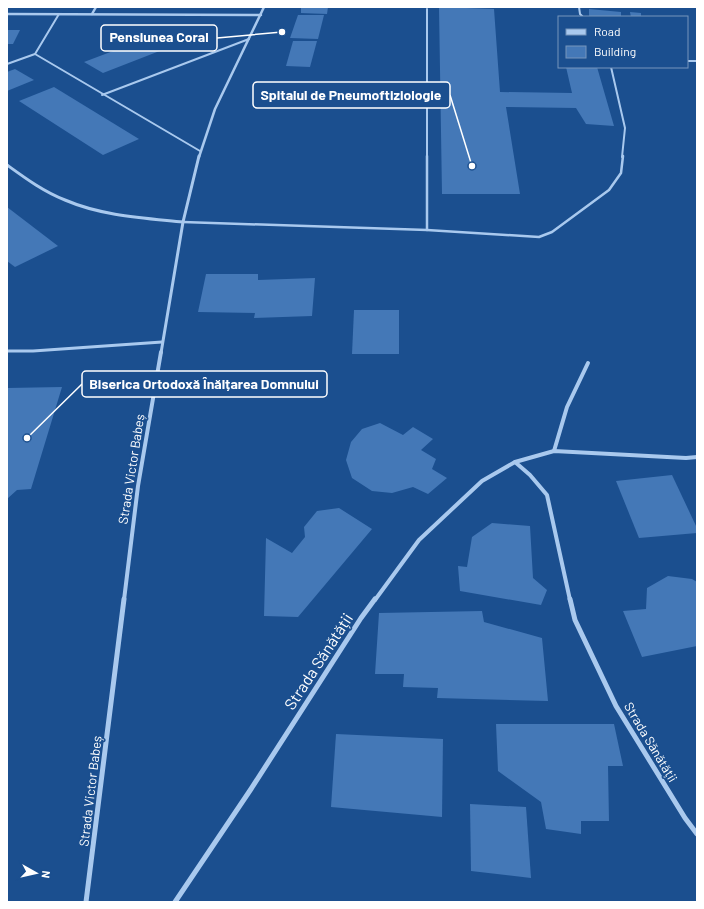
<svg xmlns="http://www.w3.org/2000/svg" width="704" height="909" font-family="Barlow,sans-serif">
<rect width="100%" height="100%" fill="#1b4f8f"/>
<!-- building -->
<g fill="#4478b7">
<path d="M 301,7 L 328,7 L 327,14 L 301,13 Z"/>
<path d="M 439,7 L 494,9 L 500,92 L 572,93 L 566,67 L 597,67 L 614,126 L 586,124 L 576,108 L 506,107 L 520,194 L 442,194 Z"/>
<path d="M 589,9 L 621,12 L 621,17 L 589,17 Z"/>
<path d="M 630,12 L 641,13 L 641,17 L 631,17 Z"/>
<path d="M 298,15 L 324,15 L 318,39 L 290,38 Z"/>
<path d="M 174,28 L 193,38 L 103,73 L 84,62 Z"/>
<path d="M 7,30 L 20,30 L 13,44 L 7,44 Z"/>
<path d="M 293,41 L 317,41 L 310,67 L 286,66 Z"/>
<path d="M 15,69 L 34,80 L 7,91 L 7,72 Z"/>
<path d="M 54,87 L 139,139 L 103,155 L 19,101 Z"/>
<path d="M 7,207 L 58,246 L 15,267 L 7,261 Z"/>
<path d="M 206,274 L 258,274 L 258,280 L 315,278 L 312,316 L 254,318 L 255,313 L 198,312 Z"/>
<path d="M 354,310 L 399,310 L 399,354 L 352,354 Z"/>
<path d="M 62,387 L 31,489 L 17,490 L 7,499 L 7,388 Z"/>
<path d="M 380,423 L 403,435 L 413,427 L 433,439 L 421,450 L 436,459 L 432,469 L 447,478 L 428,494 L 413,487 L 392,493 L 372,491 L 352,478 L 346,460 L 351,442 L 362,429 Z"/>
<path d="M 672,475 L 697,528 L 697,533 L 639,538 L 616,481 Z"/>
<path d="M 339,508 L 372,529 L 298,617 L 264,616 L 266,538 L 292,553 L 305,537 L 304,527 L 317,511 Z"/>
<path d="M 492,523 L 530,526 L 533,578 L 547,590 L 541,605 L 460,591 L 458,566 L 467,567 L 472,537 Z"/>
<path d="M 668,576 L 692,579 L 697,582 L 697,646 L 642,657 L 623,611 L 646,609 L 647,588 Z"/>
<path d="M 482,611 L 484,622 L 542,638 L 548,701 L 437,698 L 438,688 L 403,687 L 404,674 L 375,674 L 379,613 Z"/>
<path d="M 496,724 L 614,724 L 623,766 L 608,766 L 609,821 L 581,821 L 581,834 L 546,829 L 541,802 L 498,771 Z"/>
<path d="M 336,734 L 443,739 L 442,817 L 331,807 Z"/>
<path d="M 470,804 L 526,807 L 531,878 L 471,871 Z"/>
</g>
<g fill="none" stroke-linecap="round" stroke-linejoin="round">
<!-- lane-far1 -->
<g stroke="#a9c9ee" stroke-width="2">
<path d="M 579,7 L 580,14 L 583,17"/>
<path d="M 427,9 L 427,157"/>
<path d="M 35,54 L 200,151"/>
<path d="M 687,61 L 697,61"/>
<path d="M 7,64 L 35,54 L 59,14"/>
<path d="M 611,67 L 625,128 L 622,157"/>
<path d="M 102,95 L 249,39"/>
</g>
<!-- lane -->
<g stroke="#a9c9ee" stroke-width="2.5">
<path d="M 427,156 L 427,230"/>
<path d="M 183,222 L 427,230 L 539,237 L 552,232 L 609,190 L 621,173 L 623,156"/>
</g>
<!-- street-far3 -->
<g stroke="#a9c9ee" stroke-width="2.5">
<path d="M 7,14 L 261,15"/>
<path d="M 92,14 L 96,7"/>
<path d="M 199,157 L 215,109 L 264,7"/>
</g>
<!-- street-far2 -->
<g stroke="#a9c9ee" stroke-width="3">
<path d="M 7,165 C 25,178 44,192 65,200 C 102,216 144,218 183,222"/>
<path d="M 7,351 L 33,351 L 162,342"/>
<path d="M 161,353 L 183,222 L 199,156"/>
</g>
<!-- street-far1 -->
<g stroke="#a9c9ee" stroke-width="4">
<path d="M 554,451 L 567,407 L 588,363"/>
<path d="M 515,462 L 530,475 L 547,495 L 570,600"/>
<path d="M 124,600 L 138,486 L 161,352"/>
<path d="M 375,600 L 419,540 L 482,481 L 515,462 L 554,451 L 686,458 L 697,457"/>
</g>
<!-- street -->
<g stroke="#a9c9ee" stroke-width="5">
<path d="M 570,599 L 575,620 L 616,706 L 685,818 L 697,834"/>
<path d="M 86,902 L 124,599"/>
<path d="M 175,902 L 251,789 L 361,618 L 375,599"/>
</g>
</g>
<g text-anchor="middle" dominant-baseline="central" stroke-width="3.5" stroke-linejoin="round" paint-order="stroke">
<!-- street labels -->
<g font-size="13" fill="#fff" stroke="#1b4f8f">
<text transform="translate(131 469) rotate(-81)">Strada Victor Babeș</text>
<text transform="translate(651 742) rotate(59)">Strada Sănătății</text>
<text transform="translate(90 791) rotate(-83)">Strada Victor Babeș</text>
</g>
<!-- near-street labels -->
<g font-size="16" fill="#fff" stroke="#1b4f8f">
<text transform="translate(318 661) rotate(-57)">Strada Sănătății</text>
</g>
</g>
<!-- callouts -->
<path fill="none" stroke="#fff" stroke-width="1.5" d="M282 32L217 38M472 166L450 95M27 438L82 384"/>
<g fill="#fff" stroke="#1b4f8f" stroke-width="1.5">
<circle cx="282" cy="32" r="4"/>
<circle cx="472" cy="166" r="4"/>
<circle cx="27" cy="438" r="4"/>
</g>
<g fill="#1b4f8f" stroke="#fff" stroke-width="1.5">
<rect x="101" y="25" width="116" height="26" rx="4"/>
<rect x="253" y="82" width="197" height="26" rx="4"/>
<rect x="82" y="371" width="245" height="26" rx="4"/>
</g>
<g font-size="14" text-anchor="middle" font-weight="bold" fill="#fff">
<text x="159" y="42">Pensiunea Coral</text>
<text x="351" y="100">Spitalul de Pneumoftiziologie</text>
<text x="204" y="389">Biserica Ortodoxă Înălțarea Domnului</text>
</g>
<!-- border -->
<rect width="704" height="909" fill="none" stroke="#ffffff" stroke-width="16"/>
<!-- legend -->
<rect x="558" y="16" width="130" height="52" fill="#1b4f8f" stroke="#7695bc"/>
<rect x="566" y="29" width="20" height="6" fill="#a9c9ee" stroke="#7695bc"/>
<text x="594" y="36" font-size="12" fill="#ffffff">Road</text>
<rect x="566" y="46" width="20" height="12" fill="#4478b7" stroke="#7695bc"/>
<text x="594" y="56" font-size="12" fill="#ffffff">Building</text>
<!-- north arrow -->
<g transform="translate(36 873) rotate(98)" stroke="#1b4f8f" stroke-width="3" paint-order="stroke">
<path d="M0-3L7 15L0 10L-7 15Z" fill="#ffffff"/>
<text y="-6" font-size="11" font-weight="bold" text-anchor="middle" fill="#ffffff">N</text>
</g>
</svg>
